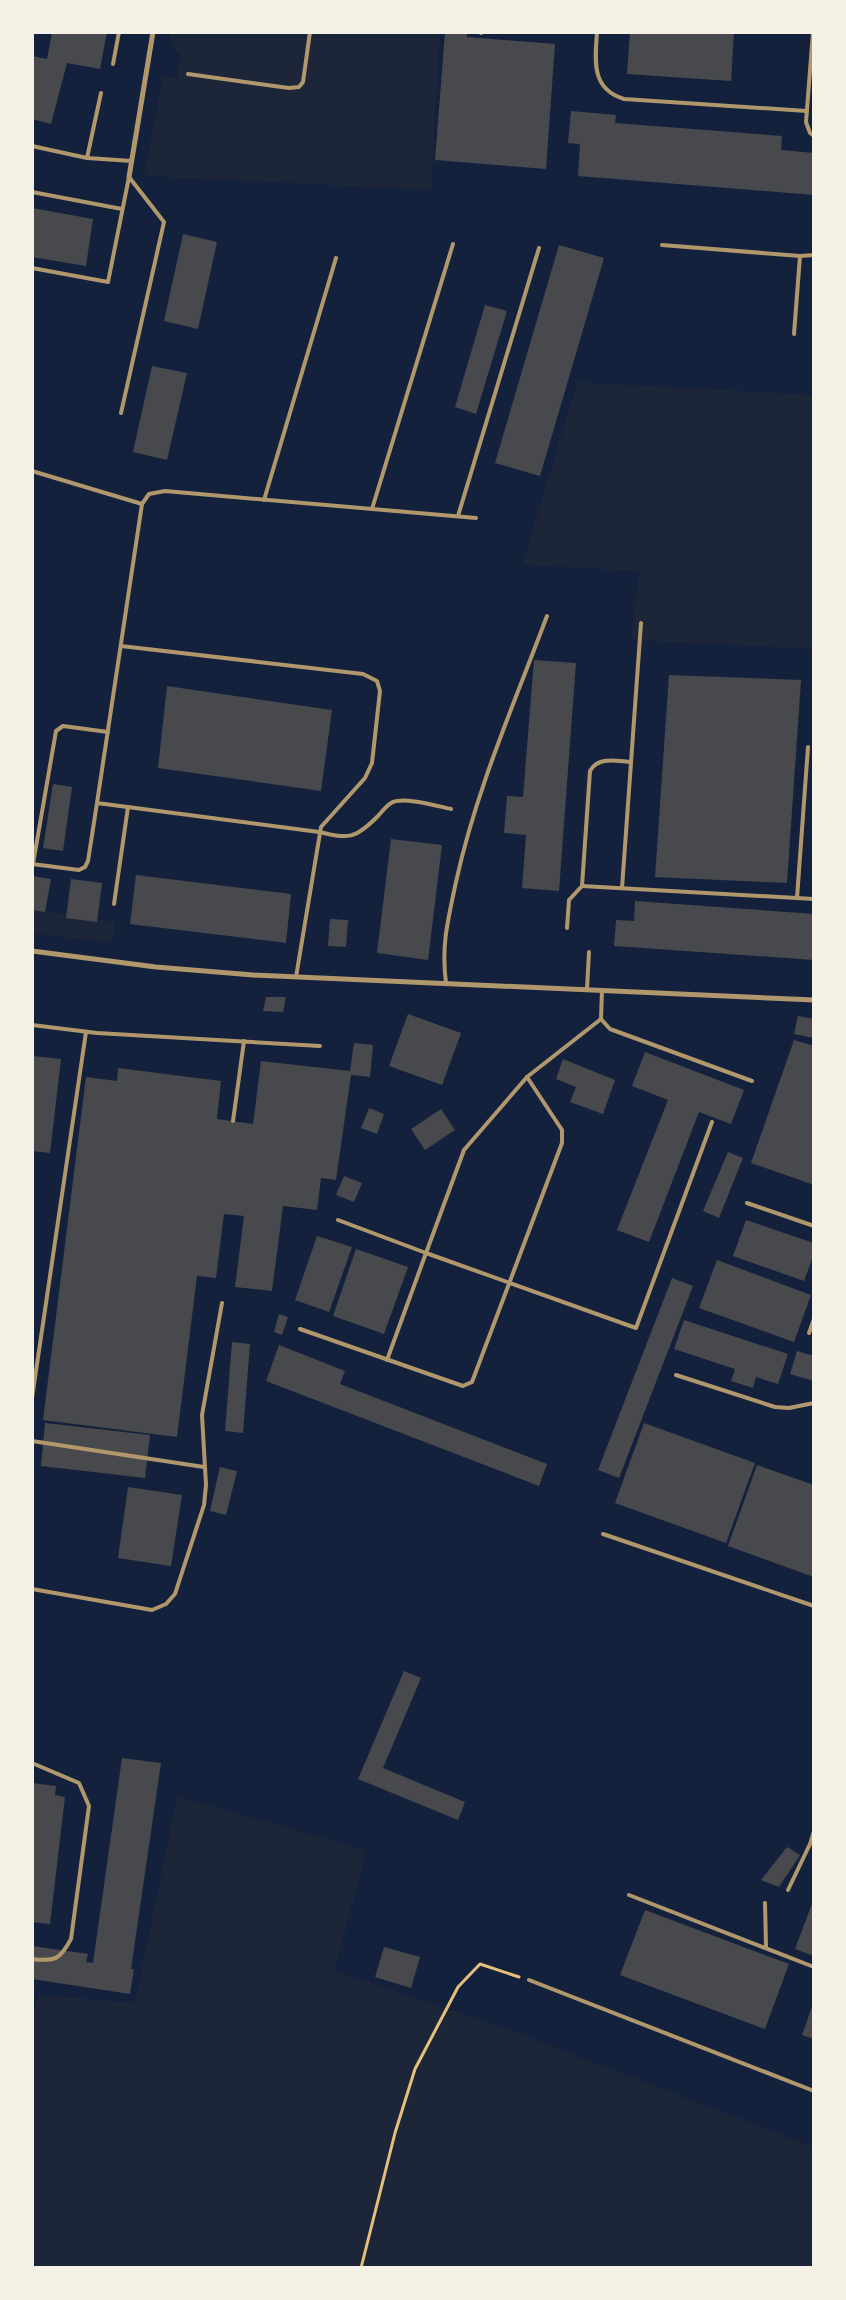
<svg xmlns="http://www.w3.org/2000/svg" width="846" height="2300" font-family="'Open Sans',sans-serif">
<rect width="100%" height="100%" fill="#14213d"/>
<!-- green -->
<g fill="#1d2539">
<path d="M 416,32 L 440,34 L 431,190 L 144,176 L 163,77 L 177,78 L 180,56 L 173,48 L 169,33 Z"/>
<path d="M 577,382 L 813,395 L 813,649 L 631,640 L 639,571 L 522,565 Z"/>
<path d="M 32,909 L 115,922 L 112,942 L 33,934 Z"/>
<path d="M 177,1796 L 366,1850 L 335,1971 L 521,2034 L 813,2147 L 813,2267 L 33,2268 L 33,2011 L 39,1995 L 135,2003 Z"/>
</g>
<!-- building -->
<g fill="#48494c">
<path d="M 52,32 L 107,32 L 100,69 L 67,63 L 51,124 L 32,119 L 32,56 L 47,59 Z"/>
<path d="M 445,32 L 467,32 L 467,37 L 555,44 L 546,169 L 435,160 Z"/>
<path d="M 630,32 L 734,32 L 731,81 L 627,74 Z"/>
<path d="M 571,111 L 616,115 L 615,123 L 782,136 L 781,150 L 814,153 L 814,195 L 578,176 L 580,144 L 568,143 Z"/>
<path d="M 32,208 L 93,219 L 86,266 L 32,257 Z"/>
<path d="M 183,234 L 217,242 L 198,329 L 164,321 Z"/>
<path d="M 559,245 L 604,258 L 540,476 L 495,463 Z"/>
<path d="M 485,305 L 507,311 L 476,414 L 455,407 Z"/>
<path d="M 152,366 L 187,373 L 167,460 L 133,452 Z"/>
<path d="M 534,660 L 576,663 L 559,891 L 522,888 L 526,835 L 504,833 L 507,796 L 523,797 Z"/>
<path d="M 669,675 L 801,680 L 787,883 L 655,877 Z"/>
<path d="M 167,686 L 332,710 L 321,791 L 158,768 Z"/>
<path d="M 53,784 L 72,787 L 63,851 L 43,848 Z"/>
<path d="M 391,839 L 442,845 L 428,960 L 377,953 Z"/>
<path d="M 136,875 L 291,894 L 286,943 L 130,924 Z"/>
<path d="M 32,876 L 51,879 L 45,912 L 32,910 Z"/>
<path d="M 71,879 L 102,883 L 97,922 L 66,918 Z"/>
<path d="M 635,901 L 814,914 L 814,960 L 614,946 L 616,920 L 634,921 Z"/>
<path d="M 330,919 L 348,920 L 346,947 L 328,946 Z"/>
<path d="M 266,997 L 286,997 L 283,1012 L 263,1011 Z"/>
<path d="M 408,1014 L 461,1033 L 442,1085 L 389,1066 Z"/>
<path d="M 798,1016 L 814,1019 L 814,1038 L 794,1034 Z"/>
<path d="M 794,1040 L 814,1046 L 814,1185 L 751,1163 Z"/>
<path d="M 354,1043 L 373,1045 L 370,1077 L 351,1075 L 336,1180 L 321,1178 L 317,1210 L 283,1206 L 272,1291 L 235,1287 L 244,1216 L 224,1214 L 216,1278 L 197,1276 L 177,1437 L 43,1420 L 86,1077 L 117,1081 L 118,1068 L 221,1081 L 217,1119 L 253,1124 L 261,1061 L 350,1071 Z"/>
<path d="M 645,1052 L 744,1090 L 731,1124 L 699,1112 L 649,1242 L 617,1230 L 668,1100 L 632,1086 Z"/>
<path d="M 32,1056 L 61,1059 L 50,1153 L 32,1151 Z"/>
<path d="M 563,1059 L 615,1080 L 603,1114 L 570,1102 L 576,1087 L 556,1079 Z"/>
<path d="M 369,1108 L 384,1114 L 377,1134 L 361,1128 Z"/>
<path d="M 441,1109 L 455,1130 L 425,1150 L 411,1129 Z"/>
<path d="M 728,1152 L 743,1158 L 719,1218 L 703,1211 Z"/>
<path d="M 344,1176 L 362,1183 L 354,1202 L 336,1195 Z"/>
<path d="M 746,1220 L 814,1243 L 814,1254 L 804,1281 L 733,1256 Z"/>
<path d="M 317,1236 L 352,1247 L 329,1312 L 295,1300 Z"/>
<path d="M 356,1249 L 408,1267 L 384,1334 L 333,1316 Z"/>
<path d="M 717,1260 L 811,1295 L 794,1342 L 699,1308 Z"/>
<path d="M 672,1278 L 693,1286 L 619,1478 L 598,1470 Z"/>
<path d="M 279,1314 L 288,1317 L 282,1335 L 274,1332 Z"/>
<path d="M 684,1320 L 788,1354 L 778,1384 L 756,1377 L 753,1388 L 731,1381 L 735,1369 L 674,1349 Z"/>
<path d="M 232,1342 L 250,1344 L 243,1433 L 225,1431 Z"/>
<path d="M 279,1345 L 345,1371 L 340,1384 L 547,1464 L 539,1486 L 266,1381 Z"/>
<path d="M 797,1351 L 814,1356 L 814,1381 L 790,1374 Z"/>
<path d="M 45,1423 L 150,1435 L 145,1478 L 41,1466 Z"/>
<path d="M 644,1423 L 755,1463 L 726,1543 L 615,1503 Z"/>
<path d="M 757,1465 L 814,1485 L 814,1577 L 728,1546 Z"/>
<path d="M 220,1467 L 237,1471 L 226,1515 L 210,1511 Z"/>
<path d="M 128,1487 L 182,1495 L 171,1566 L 118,1558 Z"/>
<path d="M 404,1671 L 421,1678 L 383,1768 L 465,1802 L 458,1820 L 358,1779 Z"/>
<path d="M 122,1758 L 161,1763 L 131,1969 L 134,1969 L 130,1994 L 32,1979 L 32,1946 L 88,1954 L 86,1962 L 93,1963 Z"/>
<path d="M 32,1783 L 56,1786 L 55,1795 L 65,1797 L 50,1924 L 32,1922 Z"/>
<path d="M 787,1847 L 800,1855 L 779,1887 L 761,1880 Z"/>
<path d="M 813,1901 L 814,1901 L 814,1956 L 795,1949 Z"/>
<path d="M 645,1910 L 789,1964 L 765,2029 L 620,1975 Z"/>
<path d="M 384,1947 L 420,1957 L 411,1988 L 375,1977 Z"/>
<path d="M 813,2004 L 814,2004 L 814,2039 L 802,2035 Z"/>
</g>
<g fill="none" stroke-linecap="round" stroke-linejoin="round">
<!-- path -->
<path stroke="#e5c07b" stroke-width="3" d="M 361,2268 L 395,2133 L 415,2069 L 458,1987 L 480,1964 L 519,1977"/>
<!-- service -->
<g stroke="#b1986c" stroke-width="4">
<path d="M 597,32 C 595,61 591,89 624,99 L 807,111"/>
<path d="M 813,32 L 806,122 L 810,133 L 814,136"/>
<path d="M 481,33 L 481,32"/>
<path d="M 113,64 L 119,32"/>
<path d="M 188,74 L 289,88 L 299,87 L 303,82 L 310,32"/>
<path d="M 32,146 L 87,158 L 101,93"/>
<path d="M 87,158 L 132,161"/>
<path d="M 32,192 L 122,209"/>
<path d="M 662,245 L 800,256 L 814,255"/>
<path d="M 32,268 L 108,282 L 129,177"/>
<path d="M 794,334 L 800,256"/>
<path d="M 121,413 L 164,222 L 129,177"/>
<path d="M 32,471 L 142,504"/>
<path d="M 264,500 L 336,258"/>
<path d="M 372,509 L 453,244"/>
<path d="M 458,516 L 539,248"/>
<path d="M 121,646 L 363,674 L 377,681 L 380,691 L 372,763 L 365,778 L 321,827 L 296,977"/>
<path d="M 451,809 C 437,806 403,796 391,803 C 386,806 381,813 377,817 C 355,839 349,839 319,832 L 97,803 L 142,504 L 149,494 L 165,491 L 476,518"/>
<path d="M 32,864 L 79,870 L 85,867 L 88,861 L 97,803"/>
<path d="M 33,864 L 56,731 L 63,726 L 108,732"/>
<path d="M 582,886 L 814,899"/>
<path d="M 622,888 L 641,623"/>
<path d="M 797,898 L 808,747"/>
<path d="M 114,904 L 128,807"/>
<path d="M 567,928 L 569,900 L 582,886 L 590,771 C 598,756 616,761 631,762"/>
<path d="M 446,983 C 441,945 448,920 456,882 C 476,790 514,704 547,616"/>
<path d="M 587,989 L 589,952"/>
<path d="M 602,990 L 601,1019 L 610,1029 L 752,1081"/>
<path d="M 601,1019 L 527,1077 L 464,1150 L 426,1253 L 636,1328 L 712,1122"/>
<path d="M 32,1025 L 97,1033 L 320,1046"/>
<path d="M 233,1121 L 244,1041"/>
<path d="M 747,1203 L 814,1226"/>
<path d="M 338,1220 L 426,1253 L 387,1360"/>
<path d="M 300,1329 L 463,1386 L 472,1382 L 562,1143 L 562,1130 L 527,1077"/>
<path d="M 809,1333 L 814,1319"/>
<path d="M 676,1375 L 775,1407 L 789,1408 L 814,1403"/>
<path d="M 32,1398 L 86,1032"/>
<path d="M 32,1441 L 204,1467"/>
<path d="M 603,1534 L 814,1606"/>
<path d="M 32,1589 L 152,1610 L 166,1604 L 175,1594 L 204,1505 L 206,1485 L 202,1415 L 222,1303"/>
<path d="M 32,1763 L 79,1783 L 89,1806 L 71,1939 C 60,1959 56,1962 32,1959"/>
<path d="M 788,1890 L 810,1844 L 814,1831"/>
<path d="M 629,1895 L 814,1967"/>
<path d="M 765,1903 L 766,1947"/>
<path d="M 529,1980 L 814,2091"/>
</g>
<!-- minor -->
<g stroke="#b1986c" stroke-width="5">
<path d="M 129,177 L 153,32"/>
<path d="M 32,951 L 156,967 L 253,975 L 814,1000"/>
</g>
</g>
<!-- border -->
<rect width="846" height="2300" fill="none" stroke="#f6f1e7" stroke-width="68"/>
</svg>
